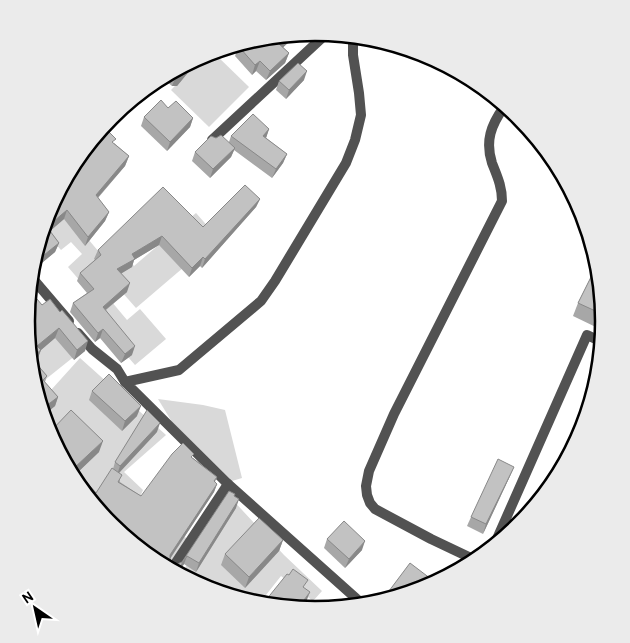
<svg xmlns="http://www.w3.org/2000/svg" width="630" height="643" font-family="Overpass,sans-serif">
<rect width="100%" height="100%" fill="#fff"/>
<!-- green -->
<g fill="#d9d9d9">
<path d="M 214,53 L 249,87 L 209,127 L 171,90 L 206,54 Z"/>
<path d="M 61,191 L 83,233 L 99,252 L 112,241 L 134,266 L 196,213 L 218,238 L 136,308 L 106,274 L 87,289 L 68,267 L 82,254 L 71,242 L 61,250 L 44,231 Z"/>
<path d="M 101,289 L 127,320 L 140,309 L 166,339 L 135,365 L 83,305 Z"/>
<path d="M 44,316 L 76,355 L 46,379 L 35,364 L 28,329 Z"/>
<path d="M 80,358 L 166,435 L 124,472 L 143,490 L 135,508 L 188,539 L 171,566 L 111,525 L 48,432 L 47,428 L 53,421 L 44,413 L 42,400 Z"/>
<path d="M 158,399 L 203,405 L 225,410 L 242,478 L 232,481 L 172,422 Z"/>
<path d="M 229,496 L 284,555 L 322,591 L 313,601 L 281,576 L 262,600 L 204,588 L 182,573 Z"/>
</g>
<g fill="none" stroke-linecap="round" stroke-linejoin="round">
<!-- service -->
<g stroke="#525252" stroke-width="10">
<path d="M 212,140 L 325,35"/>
<path d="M 34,280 L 69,321"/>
<path d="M 78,333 L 92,349 L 117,369 L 125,382"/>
<path d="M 228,484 L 125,382 L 179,370 L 261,301 L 275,281 L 346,163 L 355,140 L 361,115 L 359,93 L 353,55 L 353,40"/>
<path d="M 496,541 L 587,335 L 600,341"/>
<path d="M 471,558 L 431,539 L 375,509 L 370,503 L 367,495 L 366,486 L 369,471 L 394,414 L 502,201 C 502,186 497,176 492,163 C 485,141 491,125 504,107"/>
<path d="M 173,567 L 228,484 L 359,601"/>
</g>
</g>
<!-- wall -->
<g fill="#a7a7a7">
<path d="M 291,37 L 290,41 L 283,47 L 289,53 L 285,63 L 266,80 L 256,71 L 252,75 L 235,56 L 238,48 Z"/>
<path d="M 200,58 L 177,86 L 172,86 L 166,81 Z"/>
<path d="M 304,80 L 286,99 L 276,90 L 279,81 Z"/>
<path d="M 168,108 L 193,118 L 190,127 L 167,151 L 141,126 L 144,117 Z"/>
<path d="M 269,129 L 266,138 L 287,154 L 283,163 L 272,178 L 234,150 L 231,157 L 210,178 L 192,161 L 195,152 L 229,142 L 231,136 Z"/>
<path d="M 114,143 L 129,156 L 125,166 L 98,198 L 109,212 L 105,221 L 85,246 L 64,219 L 50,231 L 59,243 L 55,252 L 37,267 L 48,211 Z"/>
<path d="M 260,199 L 256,207 L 202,268 L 200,266 L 189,277 L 159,245 L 134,260 L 132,267 L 121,273 L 127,292 L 106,310 L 132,355 L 121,363 L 100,338 L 95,342 L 70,312 L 73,303 L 87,293 L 77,281 L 80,273 L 95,260 L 94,259 L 98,250 L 203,227 Z"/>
<path d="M 594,271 L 604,322 L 602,330 L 573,316 L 578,303 Z"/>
<path d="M 42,305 L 85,351 L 74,360 L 55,338 L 41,350 L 37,360 L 35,362 L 47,376 L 45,382 L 58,397 L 55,406 L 45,414 L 26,321 Z"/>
<path d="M 92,391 L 137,416 L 122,431 L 89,400 Z"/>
<path d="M 157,432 L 119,473 L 120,482 L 141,496 L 193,458 L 217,477 L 215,482 L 217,484 L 214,492 L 170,559 L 170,561 L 175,565 L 182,562 L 235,497 L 236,508 L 196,572 L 184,564 L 179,571 L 111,525 L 49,433 L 99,452 L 78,472 L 96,493 L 113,469 L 115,462 Z"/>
<path d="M 514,467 L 510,476 L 483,534 L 467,526 L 471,517 Z"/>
<path d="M 327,539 L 362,550 L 345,568 L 324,548 Z"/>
<path d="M 283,540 L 279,551 L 245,588 L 221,565 L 225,554 Z"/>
<path d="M 425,588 L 387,596 L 389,591 Z"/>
</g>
<!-- shaded-wall -->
<g fill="#888">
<path d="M 291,37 L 290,41 L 276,54 L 279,44 L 285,39 Z"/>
<path d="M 289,53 L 285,63 L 266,80 L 270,71 Z"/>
<path d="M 200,58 L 177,86 L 172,86 L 176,76 L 191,64 Z"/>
<path d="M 260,61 L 256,71 L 252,75 L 255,65 Z"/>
<path d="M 307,71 L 304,80 L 286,99 L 289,90 Z"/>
<path d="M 193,118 L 190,127 L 167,151 L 170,142 Z"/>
<path d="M 269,129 L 266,138 L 263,136 Z"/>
<path d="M 235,148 L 231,157 L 210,178 L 213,169 Z"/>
<path d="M 287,154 L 283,163 L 272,178 L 276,169 Z"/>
<path d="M 129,156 L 125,166 L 92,204 L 96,195 Z"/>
<path d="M 260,199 L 256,207 L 202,268 L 205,259 Z"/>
<path d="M 67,210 L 64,219 L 43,237 L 47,227 Z"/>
<path d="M 109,212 L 105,221 L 85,246 L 88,237 Z"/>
<path d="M 162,236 L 159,245 L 134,260 L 132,267 L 114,278 L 117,269 L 132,254 Z"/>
<path d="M 59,243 L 55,252 L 37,267 L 39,259 Z"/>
<path d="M 203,257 L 200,266 L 189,277 L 192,268 Z"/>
<path d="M 130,283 L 127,292 L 99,315 L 103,307 Z"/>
<path d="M 59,328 L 55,338 L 34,356 L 37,346 Z"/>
<path d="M 103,329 L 100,338 L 95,342 L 98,333 Z"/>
<path d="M 88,341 L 85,351 L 74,360 L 77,350 Z"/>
<path d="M 135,346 L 132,355 L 121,363 L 125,354 Z"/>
<path d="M 41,350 L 37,360 L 34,362 L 33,356 Z"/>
<path d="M 58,397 L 55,406 L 45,414 L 44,411 L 46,406 Z"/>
<path d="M 141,406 L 137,416 L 122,431 L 125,421 Z"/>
<path d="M 160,423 L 157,432 L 117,475 L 120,466 Z"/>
<path d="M 103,441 L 99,452 L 76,474 L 73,469 Z"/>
<path d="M 514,467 L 510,476 L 483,534 L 486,524 Z"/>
<path d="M 217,484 L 214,492 L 167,563 L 170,555 Z"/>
<path d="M 239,499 L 236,508 L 196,572 L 199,563 Z"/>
<path d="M 283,540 L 279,551 L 245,588 L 249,577 Z"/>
<path d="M 365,541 L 362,550 L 345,568 L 349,559 Z"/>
<path d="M 187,556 L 184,564 L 179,571 L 178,571 L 179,568 Z"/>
<path d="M 310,592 L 306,602 L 304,600 Z"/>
</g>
<!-- building -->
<g fill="#c2c2c2" stroke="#888">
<path d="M 285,39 L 279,44 L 289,53 L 270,71 L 260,61 L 255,65 L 240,48 Z"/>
<path d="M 298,63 L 307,71 L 289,90 L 279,81 Z"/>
<path d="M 191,64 L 181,76 L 176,76 L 174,75 Z"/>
<path d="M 161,100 L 168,108 L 176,101 L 193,118 L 170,142 L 144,117 Z"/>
<path d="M 253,114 L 269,129 L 263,136 L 287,154 L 276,169 L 231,136 Z"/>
<path d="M 104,127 L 116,139 L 112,142 L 129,156 L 96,195 L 109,212 L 88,237 L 67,210 L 47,227 L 59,243 L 39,259 L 48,211 Z"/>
<path d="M 221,135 L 235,148 L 213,169 L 195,152 L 211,136 L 216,138 Z"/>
<path d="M 245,185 L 260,199 L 205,259 L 203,257 L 192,268 L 162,236 L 132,254 L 135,259 L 117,269 L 130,283 L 103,307 L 135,346 L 125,354 L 103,329 L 98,333 L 73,303 L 94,289 L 80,273 L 101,255 L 98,250 L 163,187 L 203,227 Z"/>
<path d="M 594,271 L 602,314 L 578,303 Z"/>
<path d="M 32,293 L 42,305 L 50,299 L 60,312 L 62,310 L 88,341 L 77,350 L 59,328 L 37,346 L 41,350 L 33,356 L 26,321 Z"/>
<path d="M 34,361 L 47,376 L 43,380 L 58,397 L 46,406 L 42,402 Z"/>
<path d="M 109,374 L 141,406 L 125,421 L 92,391 Z"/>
<path d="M 71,410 L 103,441 L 73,469 L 49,433 Z"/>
<path d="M 147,410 L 160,423 L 120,466 L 115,462 Z"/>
<path d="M 183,443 L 194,454 L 191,457 L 217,477 L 214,481 L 217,484 L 170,555 L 170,561 L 175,565 L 182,562 L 229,491 L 235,494 L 234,496 L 239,499 L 199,563 L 187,556 L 179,568 L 150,552 L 111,525 L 76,473 L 78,472 L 96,493 L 112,468 L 122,475 L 118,482 L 141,496 L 172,454 Z"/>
<path d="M 498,459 L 514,467 L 486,524 L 471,517 Z"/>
<path d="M 259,518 L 283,540 L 249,577 L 225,554 Z"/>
<path d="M 344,521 L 365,541 L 349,559 L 327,539 Z"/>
<path d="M 410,563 L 435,582 L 425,588 L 393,595 L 389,591 Z"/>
<path d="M 293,569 L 308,580 L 303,587 L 310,592 L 304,600 L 315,610 L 266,600 L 287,574 L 289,575 Z"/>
</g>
<!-- crop -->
<path d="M0 0H630V643H0ZM35 321a280 280 0 1 1 560 0a280 280 0 1 1-560 0Z" fill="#ebebeb" fill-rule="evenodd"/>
<path fill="none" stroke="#000" stroke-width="2.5" d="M35 321a280 280 0 1 1 560 0a280 280 0 1 1-560 0Z"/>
<!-- north arrow -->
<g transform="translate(35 608) rotate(326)" stroke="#ffffff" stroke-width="4" paint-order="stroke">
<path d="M0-4L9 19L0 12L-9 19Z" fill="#000000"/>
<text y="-8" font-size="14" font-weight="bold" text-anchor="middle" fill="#000000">N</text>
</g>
</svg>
